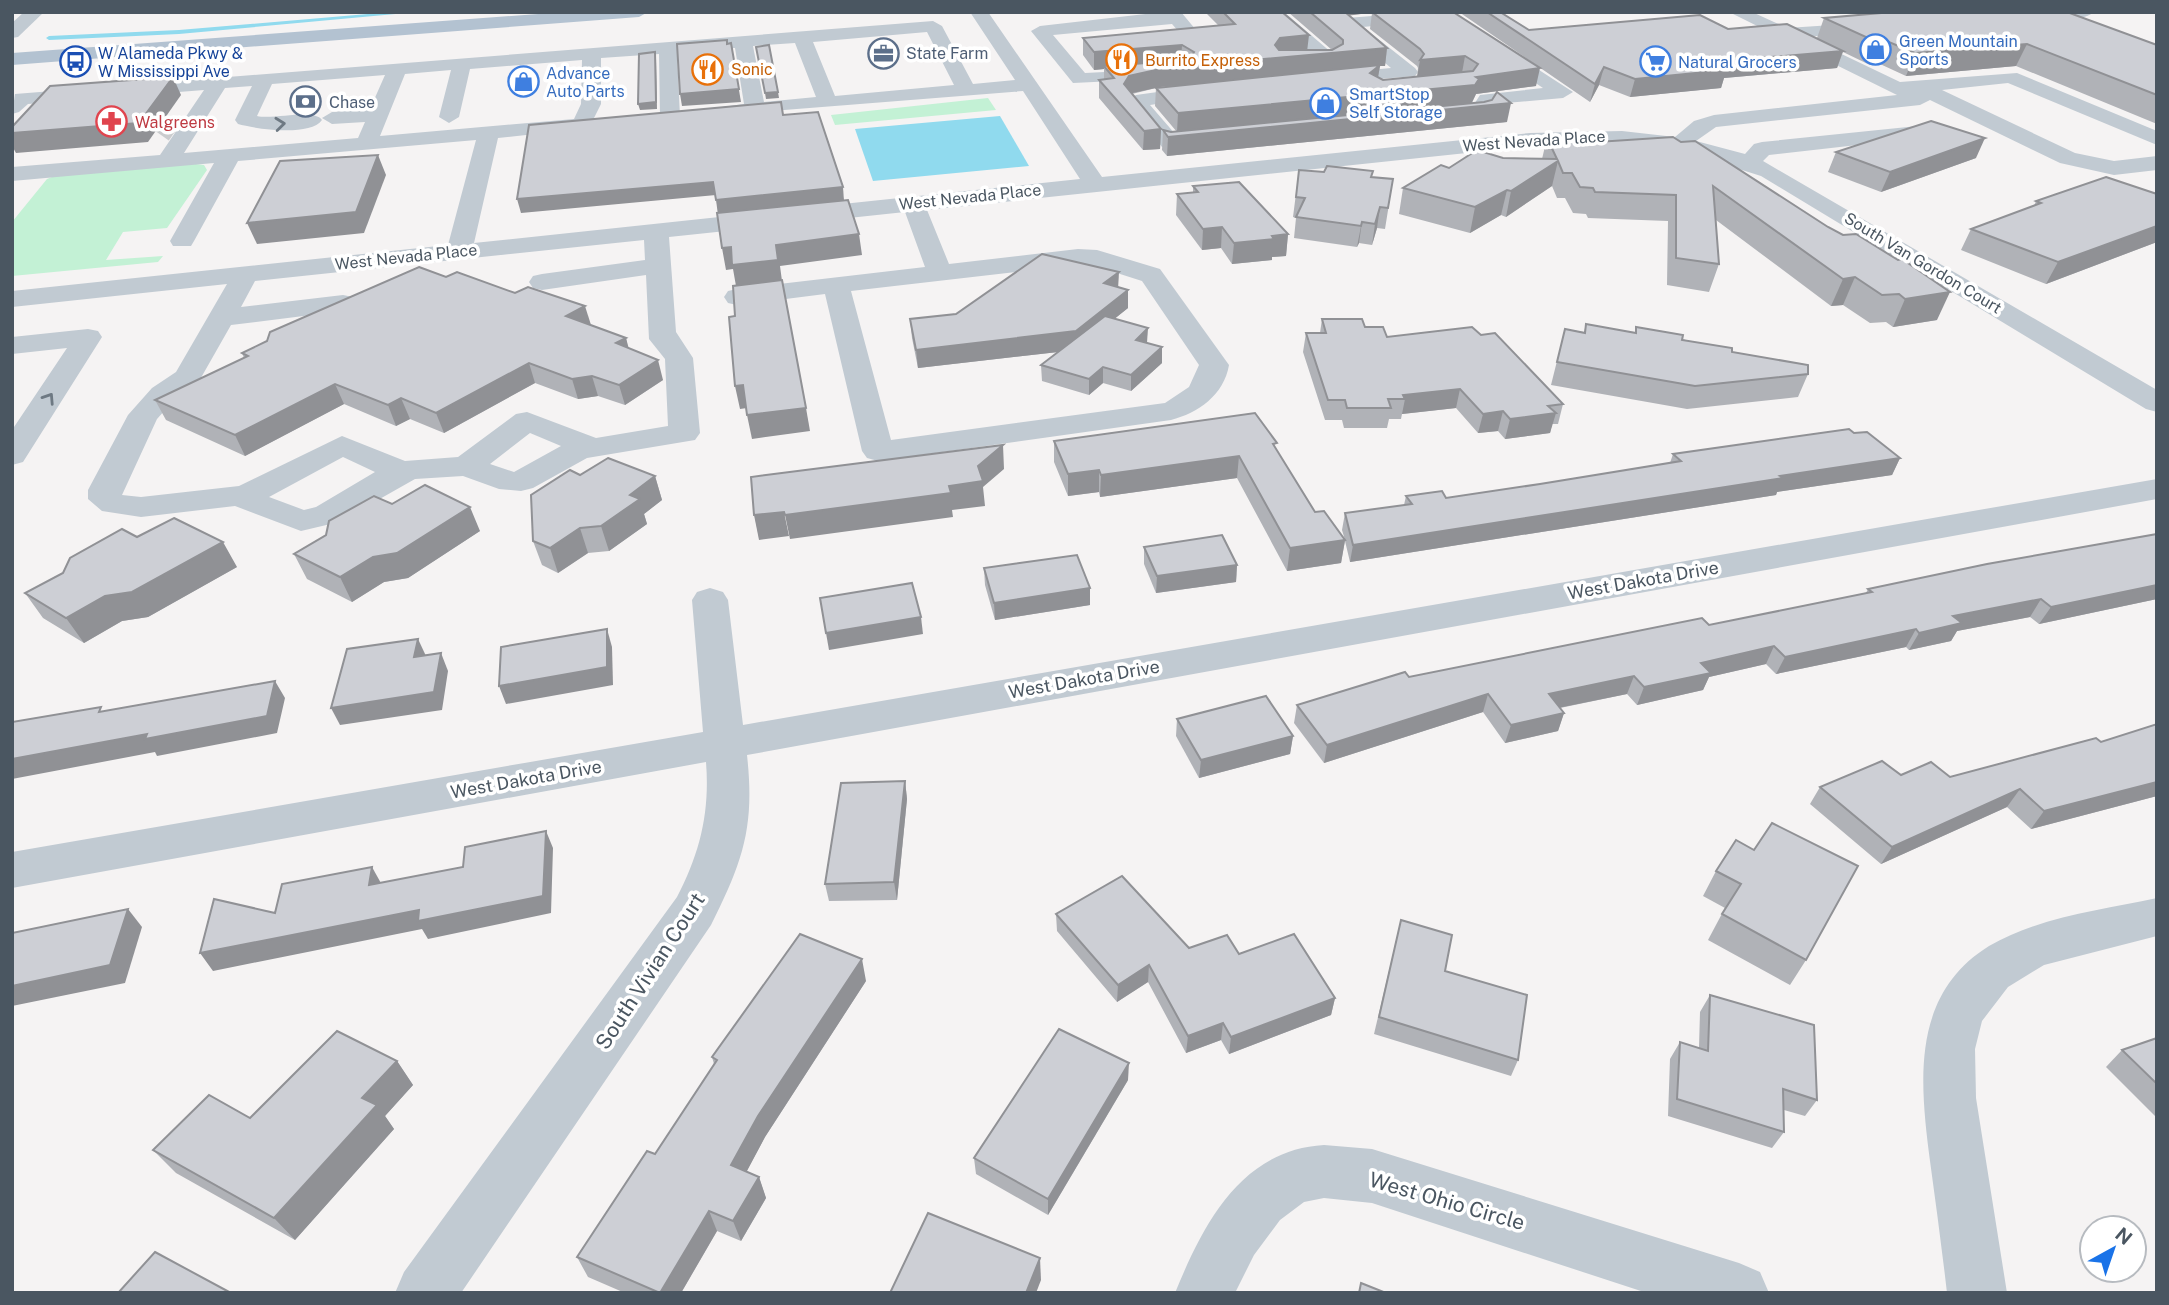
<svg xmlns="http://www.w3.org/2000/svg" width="2169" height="1305" font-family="'Public Sans',sans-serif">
<rect width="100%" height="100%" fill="#f5f3f3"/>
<!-- green -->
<g fill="#c3f1d5">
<path d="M 988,98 L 996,110 L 835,125 L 831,115 Z"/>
<path d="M 188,163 L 204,165 L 207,170 L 167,228 L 123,232 L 106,260 L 163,256 L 158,262 L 12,276 L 12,222 L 47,179 L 59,174 Z"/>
</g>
<!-- water -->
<path fill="#90daee" d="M 1000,116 L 1029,166 L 873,181 L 855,129 Z"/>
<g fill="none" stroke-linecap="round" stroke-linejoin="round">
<!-- stream -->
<path fill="#90daee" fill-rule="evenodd" d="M 391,12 L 417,12 L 179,34 L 49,40 L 46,38 L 49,36 L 179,30 Z"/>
<!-- minor-tunnel -->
<path stroke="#caccce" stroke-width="19" stroke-dasharray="19 10" stroke-linecap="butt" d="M 161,135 L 168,125"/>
<!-- minor -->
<g fill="#c1cad2" fill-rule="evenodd">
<path d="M 24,12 L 44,12 L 18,37 L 12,38 L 12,23 Z"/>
<path d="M 970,12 L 988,12 L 1102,177 L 1530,133 L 1622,131 L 1675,137 L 1694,121 L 1714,115 L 1897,95 L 1729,12 L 1752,12 L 1787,28 L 1878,22 L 1881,26 L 1872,31 L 1806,37 L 1900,82 L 2017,73 L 2157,131 L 2157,145 L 2008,83 L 1942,90 L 2075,153 L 2114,161 L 2157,156 L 2157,170 L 2114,175 L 2060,163 L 1930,100 L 1920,105 L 1716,127 L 1696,141 L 1745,154 L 1754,144 L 1762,142 L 1937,124 L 1945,125 L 1948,130 L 1937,136 L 1769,155 L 1763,161 L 2157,390 L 2157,412 L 2146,409 L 1761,176 L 1682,151 L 1622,144 L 1561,143 L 927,210 L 949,264 L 1078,249 L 1097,250 L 1160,269 L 1229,365 C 1224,395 1198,413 1171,420 L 878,461 L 867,458 L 862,451 L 825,294 L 737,305 L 728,303 L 724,297 L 728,291 L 737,289 L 925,267 L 905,212 L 669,237 L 676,332 L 693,358 L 700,433 L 695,440 L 587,458 L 533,488 L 521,491 L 499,489 L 463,476 L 415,479 L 339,522 L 301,531 L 235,506 L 141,517 L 102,511 L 88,499 L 88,490 L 128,415 L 152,388 L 176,372 L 227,284 L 12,307 L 12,291 L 448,245 L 476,140 L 238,161 L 194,241 L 191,246 L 173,246 L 170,241 L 214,163 L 12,181 L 12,167 L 160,155 L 204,90 L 28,104 L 19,112 L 12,114 L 15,94 L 933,21 L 942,26 L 973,84 L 1015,80 ZM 927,32 L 954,85 L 835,96 L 813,42 ZM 795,43 L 816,97 L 764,102 L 753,46 ZM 735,48 L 744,104 L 722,107 L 719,111 L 722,115 L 1023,91 L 1080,179 L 474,243 L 498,138 L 589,128 L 601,104 L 601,58 L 659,54 L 660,117 L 670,123 L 680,117 L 677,52 ZM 582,60 L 581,104 L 574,119 L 380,136 L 405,74 L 451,70 L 439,117 L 449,123 L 459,117 L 470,69 ZM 385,75 L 370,109 L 332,112 L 322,118 L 332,124 L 365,122 L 358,138 L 184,153 L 225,88 L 252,86 L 235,120 L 238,124 C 256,129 310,137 322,120 C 314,108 274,120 257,116 L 272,84 ZM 644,240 L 645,260 L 542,274 L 533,276 L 529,282 L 533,288 L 542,290 L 646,275 L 649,339 L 665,359 L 668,426 L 596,438 L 527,412 L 516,414 L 458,457 L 405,461 L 342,436 L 239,486 L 141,497 L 122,495 L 157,419 L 174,400 L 198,383 L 231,325 L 343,311 L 353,309 L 356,303 L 353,297 L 343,295 L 241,307 L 255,281 ZM 1078,265 L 1095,266 L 1142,281 L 1199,365 L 1189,387 L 1165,403 L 891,440 L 851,291 ZM 530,433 L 561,446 L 514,472 L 490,464 ZM 343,457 L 375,472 L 316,507 L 304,510 L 269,497 Z"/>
<path d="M 1163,12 L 1181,12 L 1201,36 L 1198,40 L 1148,45 L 1139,40 L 1148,35 L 1179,32 L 1172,24 L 1053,35 L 1085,73 L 1163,69 L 1166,73 L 1156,79 L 1073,83 L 1031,31 L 1040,26 Z"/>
<path d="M 1264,12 L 1284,12 L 1339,59 L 1330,65 L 1286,66 L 1283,62 L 1286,58 L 1313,55 Z"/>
<path d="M 2016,12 L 2094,12 C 2082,23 2033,23 2018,18 Z"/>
<path d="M 1397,14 L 1403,15 L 1406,19 L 1403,23 L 1363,27 L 1415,68 L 1418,72 L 1415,76 L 1320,84 L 1317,80 L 1327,74 L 1391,68 L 1338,23 L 1347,18 Z"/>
<path d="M 1496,42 L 1573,92 L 1563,98 L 1494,104 L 1487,116 L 1480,118 L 1432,120 L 1429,116 L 1432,112 L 1473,106 L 1480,95 L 1543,88 L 1489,52 L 1487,48 L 1489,44 Z"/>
<path d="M 1208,85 L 1215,87 L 1218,91 L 1215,95 L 1150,105 L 1176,135 L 1220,133 L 1223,138 L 1212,144 L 1162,147 L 1126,101 L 1136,95 Z"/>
<path d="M 88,329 L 98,331 L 102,337 L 23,462 L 12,465 L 12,430 L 67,348 L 12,354 L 12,337 Z"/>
<path d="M 2157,479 L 2157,499 L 747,755 C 755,827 743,861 711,925 L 461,1293 L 395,1293 L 404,1272 L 677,897 C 700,853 710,812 706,762 L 12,888 L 12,852 L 703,732 L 692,600 L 697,592 L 710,588 L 723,592 L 728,600 L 743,725 Z"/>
<path d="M 2157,898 L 2157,936 L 2044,965 L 2008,987 L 1982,1021 L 1975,1049 L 1976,1098 L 2007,1293 L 1947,1293 C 1942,1249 1936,1205 1930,1161 C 1920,1083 1910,995 1989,946 C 2039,917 2101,910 2157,898 Z"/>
<path d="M 1324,1145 L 1372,1149 L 1739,1263 L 1760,1272 L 1769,1293 L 1647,1293 L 1372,1203 L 1324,1198 L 1304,1202 L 1280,1220 L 1254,1255 L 1235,1293 L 1175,1293 C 1203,1225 1240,1150 1324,1145 Z"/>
</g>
<!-- major -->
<path fill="#b3c2d1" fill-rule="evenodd" d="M 565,12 L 648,12 L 639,17 L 12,65 L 12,53 Z"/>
</g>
<!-- wall -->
<g fill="#b0b2b7" fill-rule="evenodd">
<path d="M 1207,12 L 1282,12 L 1307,50 L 1332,50 L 1288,12 L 1453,12 L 1536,86 L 1476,94 L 1472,103 L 1507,122 L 1167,156 L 1162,150 L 1163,130 L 1171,132 L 1177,132 L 1155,106 L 1156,88 L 1132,94 L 1161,129 L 1160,149 L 1143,150 L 1099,98 L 1099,80 L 1104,79 L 1104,69 L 1094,70 L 1083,55 L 1083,38 L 1219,26 L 1207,14 ZM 1372,13 L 1370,29 L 1417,66 L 1418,68 L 1417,77 L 1383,80 L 1378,77 L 1380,66 L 1385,66 L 1387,48 L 1348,15 Z"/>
<path d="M 1459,12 L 1500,12 L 1529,30 L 1728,29 L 1817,38 L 1824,18 L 2157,45 L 2157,124 L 2016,66 L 1906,76 L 1880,64 L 1870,65 L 1843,52 L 1837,68 L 1724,78 L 1721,88 L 1630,97 L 1599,85 L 1590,102 Z"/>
<path d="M 1673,137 L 1937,320 L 1893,327 L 1886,322 L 1870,323 L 1843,305 L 1831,306 L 1716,220 L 1719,264 L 1709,292 L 1667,285 L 1668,221 L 1588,218 L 1586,214 L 1573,213 L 1565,198 L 1557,198 L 1552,186 L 1506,217 L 1501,215 L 1470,233 L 1399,214 L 1403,188 L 1449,168 L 1503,158 L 1542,159 L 1547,138 L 1597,142 Z"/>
<path d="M 1836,152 L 1976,158 L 1881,192 L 1828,172 Z"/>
<path d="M 1299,170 L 1393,179 L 1385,229 L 1377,228 L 1372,245 L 1359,243 L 1357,247 L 1294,238 L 1296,218 L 1293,217 Z"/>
<path d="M 1193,186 L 1288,234 L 1286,256 L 1272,257 L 1272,260 L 1232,264 L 1221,248 L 1202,250 L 1176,215 L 1177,194 L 1193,193 Z"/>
<path d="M 2157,194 L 2157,242 L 2046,284 L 1961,250 L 1971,229 L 2034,206 L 2036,201 Z"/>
<path d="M 446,277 L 626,338 L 628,348 L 663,380 L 625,405 L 598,396 L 578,399 L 535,383 L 444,433 L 410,419 L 396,426 L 344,404 L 245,456 L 166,420 L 155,400 L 244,358 L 242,353 Z"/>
<path d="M 1119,287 L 1128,308 L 1115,318 L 1147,343 L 1162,363 L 1131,391 L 1103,383 L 1089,395 L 1042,381 L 1041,365 L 1058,352 L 918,368 L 912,338 L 910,319 L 956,314 Z"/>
<path d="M 1322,319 L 1365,327 L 1387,337 L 1563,404 L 1558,424 L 1552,424 L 1550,433 L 1505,439 L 1498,431 L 1478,433 L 1456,408 L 1402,414 L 1401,419 L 1389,419 L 1387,428 L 1344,428 L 1342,420 L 1325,420 L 1303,352 L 1306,333 L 1320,333 Z"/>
<path d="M 1586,324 L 1635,333 L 1636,327 L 1732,352 L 1808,374 L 1798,397 L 1687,409 L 1551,385 L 1565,329 L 1584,332 Z"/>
<path d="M 1854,433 L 1900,458 L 1892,475 L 1777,492 L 1776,495 L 1350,562 L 1345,541 L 1341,563 L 1287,571 L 1237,478 L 1100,497 L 1099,492 L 1068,496 L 1054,462 L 1054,441 L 1276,450 L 1315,512 L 1345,540 L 1342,530 L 1345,513 L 1404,505 L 1406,496 L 1446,498 L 1540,484 L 1670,463 L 1673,454 Z"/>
<path d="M 580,475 L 655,476 L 662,500 L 644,514 L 647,524 L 609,551 L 588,553 L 558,573 L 542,565 L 533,541 Z"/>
<path d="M 392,504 L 480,531 L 408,578 L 384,582 L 352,602 L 307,579 L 294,554 Z"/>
<path d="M 2157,534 L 2157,599 L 2039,624 L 2030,617 L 1957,631 L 1951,641 L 1909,650 L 1906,647 L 1776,674 L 1766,664 L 1709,677 L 1703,690 L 1637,705 L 1627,694 L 1560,708 L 1564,713 L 1558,731 L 1505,743 L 1483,712 L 1324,763 L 1294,723 L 1297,705 L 1409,677 L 1709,625 L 1866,593 L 1868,589 Z"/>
<path d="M 137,537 L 237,567 L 148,617 L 122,621 L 84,643 L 43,618 L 25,593 Z"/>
<path d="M 1144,547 L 1237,565 L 1236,582 L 1156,593 L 1144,564 Z"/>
<path d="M 984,568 L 1090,588 L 1090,605 L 995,620 L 985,585 Z"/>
<path d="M 1177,719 L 1293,736 L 1290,754 L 1199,778 L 1176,736 Z"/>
<path d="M 2157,724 L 2157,796 L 2031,829 L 2007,807 L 1881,864 L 1810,804 L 1820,787 L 1901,775 L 1950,777 L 2101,742 Z"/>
<path d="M 905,781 L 907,799 L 897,900 L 829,901 L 825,884 Z"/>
<path d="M 1754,850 L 1806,960 L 1790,985 L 1708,940 L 1725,908 L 1703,896 L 1716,871 Z"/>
<path d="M 1056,914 L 1189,948 L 1239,954 L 1335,998 L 1331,1015 L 1229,1054 L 1221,1040 L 1186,1053 L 1148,982 L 1117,1002 L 1057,931 Z"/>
<path d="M 1401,920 L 1445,971 L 1518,1060 L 1511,1076 L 1374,1034 Z"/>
<path d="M 866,981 L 765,1137 L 746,1172 L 759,1177 L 766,1198 L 741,1241 L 717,1231 L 681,1293 L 625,1293 L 588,1277 L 577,1257 L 655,1154 L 714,1064 L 712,1057 Z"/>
<path d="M 1710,995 L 1817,1100 L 1805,1116 L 1784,1110 L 1784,1132 L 1772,1148 L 1668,1116 L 1670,1059 L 1680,1042 L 1699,1048 L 1700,1012 Z"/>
<path d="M 2157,1038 L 2157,1118 L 2106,1067 L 2122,1050 Z"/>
<path d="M 397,1061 L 413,1085 L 385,1116 L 394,1129 L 295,1240 L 176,1173 L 153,1150 L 250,1118 Z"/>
<path d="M 1128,1080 L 1048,1215 L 976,1174 L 974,1158 Z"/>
</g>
<!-- shaded-wall -->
<g fill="#909195">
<path d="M 1337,12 L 1376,12 L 1346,16 Z"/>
<path d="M 1309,35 L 1307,52 L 1387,48 L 1385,66 L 1380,66 L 1377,83 L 1165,86 L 1128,94 L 1124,84 L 1129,76 L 1275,45 L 1280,38 Z"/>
<path d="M 1889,42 L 1880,64 L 1870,65 L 1879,43 Z"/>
<path d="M 731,43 L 741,102 L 682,106 L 680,94 Z"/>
<path d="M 2027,44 L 2016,66 L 1906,76 L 1915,53 Z"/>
<path d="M 1182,45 L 1181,62 L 1104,66 L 1104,69 L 1094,70 L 1094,52 Z"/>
<path d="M 1843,51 L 1837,68 L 1724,78 L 1721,88 L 1630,97 L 1635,79 L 1711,62 Z"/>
<path d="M 655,52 L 656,58 L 657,109 L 640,110 L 638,104 Z"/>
<path d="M 1465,56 L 1462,73 L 1417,78 L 1420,60 Z"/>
<path d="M 1604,67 L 1599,85 L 1590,102 L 1595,84 Z"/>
<path d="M 1540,68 L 1536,86 L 1476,94 L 1471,104 L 1177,132 L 1178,113 Z"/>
<path d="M 173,77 L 181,95 L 148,142 L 16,153 L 12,146 L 12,133 Z"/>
<path d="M 778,92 L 779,98 L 766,99 L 765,93 Z"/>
<path d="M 1511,103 L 1507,122 L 1167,156 L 1168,137 Z"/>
<path d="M 1161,129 L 1160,149 L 1143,150 L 1144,131 Z"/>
<path d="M 1985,138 L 1976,158 L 1881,192 L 1890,172 Z"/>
<path d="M 378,155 L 386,175 L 364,233 L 257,244 L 247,223 Z"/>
<path d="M 1558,161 L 1552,186 L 1506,217 L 1511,191 Z"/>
<path d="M 713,182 L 716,195 L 521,213 L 517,199 Z"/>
<path d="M 843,187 L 844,201 L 718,215 L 716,200 Z"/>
<path d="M 1507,190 L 1501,215 L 1470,233 L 1475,207 Z"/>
<path d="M 1380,207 L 1377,228 L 1372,245 L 1375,224 Z"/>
<path d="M 1362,222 L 1359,243 L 1357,247 L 1361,226 Z"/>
<path d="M 2157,226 L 2157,242 L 2046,284 L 2058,262 Z"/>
<path d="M 1222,227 L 1221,248 L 1202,250 L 1203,229 Z"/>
<path d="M 859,234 L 862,255 L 780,266 L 782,281 L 736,286 L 733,269 L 726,270 L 722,248 L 776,245 Z"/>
<path d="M 1288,234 L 1286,256 L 1272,257 L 1272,260 L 1232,264 L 1234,243 Z"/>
<path d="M 1119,272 L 1118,290 L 1104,283 Z"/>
<path d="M 1855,277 L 1843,305 L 1831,306 L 1843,279 Z"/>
<path d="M 1128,290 L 1128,308 L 1076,350 L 918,368 L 916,350 Z"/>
<path d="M 1950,292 L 1937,320 L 1893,327 L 1905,299 Z"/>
<path d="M 585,306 L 591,325 L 566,316 Z"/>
<path d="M 1148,328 L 1147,343 L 1136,340 Z"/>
<path d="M 626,338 L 631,357 L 616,343 Z"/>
<path d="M 1162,347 L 1162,363 L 1131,391 L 1131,375 Z"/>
<path d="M 658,360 L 663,380 L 625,405 L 619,385 Z"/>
<path d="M 529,363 L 535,383 L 444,433 L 436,413 Z"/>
<path d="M 1103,367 L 1103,383 L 1089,395 L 1089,379 Z"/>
<path d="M 592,376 L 598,396 L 578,399 L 572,379 Z"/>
<path d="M 335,384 L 344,404 L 245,456 L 235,435 Z"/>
<path d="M 743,385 L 747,408 L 740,409 L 735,386 Z"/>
<path d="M 1460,389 L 1456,408 L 1402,414 L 1405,399 L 1403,395 Z"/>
<path d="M 401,398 L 410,419 L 396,426 L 388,405 Z"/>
<path d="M 806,408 L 810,431 L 752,439 L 747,415 Z"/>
<path d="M 1503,411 L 1498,431 L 1478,433 L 1483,414 Z"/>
<path d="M 1556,413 L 1550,433 L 1505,439 L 1510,419 Z"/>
<path d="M 1003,445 L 1004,469 L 983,487 L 985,506 L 952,510 L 953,517 L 790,539 L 785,515 L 978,466 Z"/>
<path d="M 1239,456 L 1237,478 L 1100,497 L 1101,475 Z"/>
<path d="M 1900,458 L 1892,475 L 1777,492 L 1776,495 L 1350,562 L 1353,545 L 1780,476 Z"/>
<path d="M 1099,470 L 1099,492 L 1068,496 L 1068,474 Z"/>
<path d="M 655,476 L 662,500 L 644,514 L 647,524 L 609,551 L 601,526 L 630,495 Z"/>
<path d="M 470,507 L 480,531 L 408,578 L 384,582 L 352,602 L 340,577 L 373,557 Z"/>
<path d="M 784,512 L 789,536 L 759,540 L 754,515 Z"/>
<path d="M 580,528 L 588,553 L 558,573 L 550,548 Z"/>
<path d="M 1345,540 L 1341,563 L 1287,571 L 1290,548 Z"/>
<path d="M 223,542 L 237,567 L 148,617 L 122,621 L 84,643 L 66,618 L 105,596 Z"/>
<path d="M 1237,565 L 1236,582 L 1156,593 L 1157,576 Z"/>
<path d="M 2157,585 L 2157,599 L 2039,624 L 2051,607 Z"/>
<path d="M 1090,588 L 1090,605 L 995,620 L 994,603 Z"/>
<path d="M 2041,599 L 2030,617 L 1957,631 L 1951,641 L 1909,650 L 1919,633 L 1953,616 Z"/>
<path d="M 921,617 L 923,634 L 829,650 L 826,633 Z"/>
<path d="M 607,629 L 612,647 L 613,685 L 506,704 L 499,686 Z"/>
<path d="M 1916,629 L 1906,647 L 1776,674 L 1785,657 Z"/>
<path d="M 418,639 L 426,656 L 414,657 Z"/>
<path d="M 1774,646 L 1766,664 L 1709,677 L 1703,690 L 1637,705 L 1644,687 L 1701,663 Z"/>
<path d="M 441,653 L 448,671 L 442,710 L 340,725 L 331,708 Z"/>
<path d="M 1634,676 L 1627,694 L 1543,711 L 1549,694 Z"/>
<path d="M 275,681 L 285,698 L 277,733 L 157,756 L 155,752 L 12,779 L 12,759 Z"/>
<path d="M 1488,694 L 1483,712 L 1324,763 L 1327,745 Z"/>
<path d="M 1564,713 L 1558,731 L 1505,743 L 1511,725 Z"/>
<path d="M 1293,736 L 1290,754 L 1199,778 L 1201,760 Z"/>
<path d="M 905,781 L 907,799 L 897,900 L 894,882 Z"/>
<path d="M 2157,782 L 2157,796 L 2031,829 L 2044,811 Z"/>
<path d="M 2020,789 L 2007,807 L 1881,864 L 1892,847 Z"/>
<path d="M 546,831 L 553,848 L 551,913 L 428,939 L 422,929 L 213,971 L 200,953 L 419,910 Z"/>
<path d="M 372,867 L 382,885 L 369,885 Z"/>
<path d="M 128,909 L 142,927 L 125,983 L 12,1006 L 12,986 Z"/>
<path d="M 862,959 L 866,981 L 765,1137 L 739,1186 L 731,1165 L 758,1116 Z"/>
<path d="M 1149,965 L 1148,982 L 1117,1002 L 1118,985 Z"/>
<path d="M 1335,998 L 1331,1015 L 1229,1054 L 1231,1037 Z"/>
<path d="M 1223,1023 L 1221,1040 L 1186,1053 L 1188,1036 Z"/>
<path d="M 397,1061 L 413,1085 L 385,1116 L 394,1129 L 295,1240 L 274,1218 L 362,1098 Z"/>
<path d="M 1129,1063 L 1128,1080 L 1048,1215 L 1048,1199 Z"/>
<path d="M 759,1177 L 766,1198 L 741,1241 L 733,1221 Z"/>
<path d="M 709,1211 L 717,1231 L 681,1293 L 660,1293 Z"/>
<path d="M 1040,1258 L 1041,1280 L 1036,1293 L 1026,1293 Z"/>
</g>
<!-- building -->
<g fill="#cdcfd5" stroke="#909195" stroke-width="2">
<path d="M 1223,12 L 1282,12 L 1309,35 L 1280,38 L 1275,45 L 1279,50 L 1332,50 L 1343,44 L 1343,40 L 1310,12 L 1345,12 L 1387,48 L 1165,68 L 1129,76 L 1124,84 L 1161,129 L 1144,131 L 1099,80 L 1114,78 L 1104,66 L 1189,60 L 1194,52 L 1182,45 L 1094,52 L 1083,38 L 1235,24 Z"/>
<path d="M 1372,12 L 1453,12 L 1540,68 L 1476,77 L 1479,79 L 1475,85 L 1178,113 L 1156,88 L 1380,65 L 1370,73 L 1383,80 L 1473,71 L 1478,64 L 1465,56 L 1420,60 L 1424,54 L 1420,49 Z"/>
<path d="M 1487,12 L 1500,12 L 1529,30 L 1700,15 L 1728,29 L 1787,24 L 1843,51 L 1711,62 L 1726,70 L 1635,79 L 1604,67 L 1595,84 Z"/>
<path d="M 1893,12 L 2067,12 L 2157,45 L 2157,95 L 2027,44 L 1915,53 L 1889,42 L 1879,43 L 1824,18 Z"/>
<path d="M 727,40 L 727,44 L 731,43 L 739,89 L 680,94 L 677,44 Z"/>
<path d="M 769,45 L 778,92 L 765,93 L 756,47 Z"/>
<path d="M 655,52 L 656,102 L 638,104 L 639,54 Z"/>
<path d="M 173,77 L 139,123 L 12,133 L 12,127 L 50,86 Z"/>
<path d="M 1497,92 L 1511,103 L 1168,137 L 1163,130 L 1171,132 L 1484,102 L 1492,100 Z"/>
<path d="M 781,102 L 783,115 L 818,112 L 843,187 L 716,200 L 713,182 L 517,199 L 529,125 Z"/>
<path d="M 1931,121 L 1985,138 L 1890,172 L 1836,152 Z"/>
<path d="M 1673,137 L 1681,142 L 1695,141 L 1828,227 L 1843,235 L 1856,234 L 1898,260 L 1902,259 L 1950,292 L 1905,299 L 1899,294 L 1882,295 L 1855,277 L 1843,279 L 1713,186 L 1719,264 L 1676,258 L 1676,195 L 1595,192 L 1593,188 L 1580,187 L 1572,173 L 1563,173 L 1558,161 L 1511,191 L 1507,190 L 1475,207 L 1403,188 L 1441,165 L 1449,168 L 1477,150 L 1503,158 L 1557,159 L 1547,138 L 1595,139 L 1597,142 Z"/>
<path d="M 378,155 L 356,212 L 247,223 L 280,161 Z"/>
<path d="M 1327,166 L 1373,171 L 1371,177 L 1393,179 L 1388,208 L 1380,207 L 1375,224 L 1362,222 L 1361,226 L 1296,217 L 1305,198 L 1296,197 L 1299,170 L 1324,172 Z"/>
<path d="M 2106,177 L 2157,194 L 2157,226 L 2058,262 L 1971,229 L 2041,203 L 2036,201 Z"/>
<path d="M 1239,182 L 1288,234 L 1272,236 L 1274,239 L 1234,243 L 1222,227 L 1203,229 L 1177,194 L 1198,192 L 1193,186 Z"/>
<path d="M 848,200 L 859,234 L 776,245 L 778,260 L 732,265 L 731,247 L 722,248 L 717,213 Z"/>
<path d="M 1042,254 L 1119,272 L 1104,283 L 1128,290 L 1076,331 L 916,350 L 910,319 L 956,314 Z"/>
<path d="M 419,267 L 446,277 L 457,272 L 515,293 L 528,287 L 585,306 L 566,316 L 626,338 L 616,343 L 658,360 L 619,385 L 592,376 L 572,379 L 529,363 L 436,413 L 401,398 L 388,405 L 335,384 L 235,435 L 155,400 L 248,356 L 242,353 L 267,341 L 270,332 Z"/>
<path d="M 782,280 L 806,408 L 747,415 L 743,385 L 735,386 L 729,317 L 735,316 L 733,286 Z"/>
<path d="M 1105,316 L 1148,328 L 1136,340 L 1162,347 L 1131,375 L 1103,367 L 1089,379 L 1041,365 Z"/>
<path d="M 1322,319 L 1362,319 L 1365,327 L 1383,327 L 1387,337 L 1472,327 L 1481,335 L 1495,333 L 1563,404 L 1548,406 L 1556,413 L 1510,419 L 1503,411 L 1483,414 L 1460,389 L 1403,395 L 1405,399 L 1388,399 L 1391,408 L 1347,408 L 1345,400 L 1328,400 L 1306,333 L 1326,333 Z"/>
<path d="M 1586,324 L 1636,333 L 1636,327 L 1683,335 L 1682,340 L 1732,348 L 1732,352 L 1808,365 L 1808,374 L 1695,386 L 1557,362 L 1565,329 L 1585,333 Z"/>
<path d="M 1255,413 L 1277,443 L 1273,444 L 1315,512 L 1324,511 L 1345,540 L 1290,548 L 1239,456 L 1101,475 L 1099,470 L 1068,474 L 1054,441 Z"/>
<path d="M 1849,429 L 1854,433 L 1867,432 L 1900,458 L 1780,476 L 1783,478 L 1353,545 L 1345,513 L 1412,504 L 1406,496 L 1442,491 L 1446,498 L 1540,484 L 1681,461 L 1673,454 Z"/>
<path d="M 1003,445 L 978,466 L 983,481 L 949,486 L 951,493 L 785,515 L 784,512 L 754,515 L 751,477 Z"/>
<path d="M 608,458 L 655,476 L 630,495 L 640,499 L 601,526 L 580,528 L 550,548 L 533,541 L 531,495 L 570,470 L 580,475 Z"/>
<path d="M 425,485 L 470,507 L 397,553 L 373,557 L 340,577 L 294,554 L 326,535 L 329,521 L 374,496 L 392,504 Z"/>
<path d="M 174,518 L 223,542 L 132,592 L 105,596 L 66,618 L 25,593 L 63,573 L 70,558 L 122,529 L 137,537 Z"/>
<path d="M 2157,534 L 2157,585 L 2051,607 L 2041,599 L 1953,616 L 1962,623 L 1919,633 L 1916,629 L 1785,657 L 1774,646 L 1701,663 L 1711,673 L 1644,687 L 1634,676 L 1549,694 L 1564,713 L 1511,725 L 1488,694 L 1327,745 L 1297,705 L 1405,672 L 1409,677 L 1702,618 L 1709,625 L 1872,592 L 1868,589 L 1987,564 Z"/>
<path d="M 1222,535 L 1237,565 L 1157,576 L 1144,547 Z"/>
<path d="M 1077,555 L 1090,588 L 994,603 L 984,568 Z"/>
<path d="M 912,583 L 921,617 L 826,633 L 820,598 Z"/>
<path d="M 607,629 L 607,667 L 499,686 L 501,647 Z"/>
<path d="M 418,639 L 414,657 L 441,653 L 434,692 L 331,708 L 347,649 Z"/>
<path d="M 275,681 L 267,716 L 145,739 L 147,734 L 12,759 L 12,722 L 101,707 L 99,712 Z"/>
<path d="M 1266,696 L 1293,736 L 1201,760 L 1177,719 Z"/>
<path d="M 2157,724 L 2157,782 L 2044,811 L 2020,789 L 1892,847 L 1820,787 L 1882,761 L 1901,775 L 1931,762 L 1950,777 L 2096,738 L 2101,742 Z"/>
<path d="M 905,781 L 894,882 L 825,884 L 841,783 Z"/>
<path d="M 1772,823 L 1858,866 L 1806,960 L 1722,914 L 1741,884 L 1716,871 L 1736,840 L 1754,850 Z"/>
<path d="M 546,831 L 543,896 L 418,921 L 419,910 L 200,953 L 214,899 L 275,913 L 282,884 L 372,867 L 369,885 L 463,867 L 465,847 Z"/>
<path d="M 1122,876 L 1189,948 L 1227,935 L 1239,954 L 1294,934 L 1335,998 L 1231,1037 L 1223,1023 L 1188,1036 L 1149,965 L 1118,985 L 1056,914 Z"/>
<path d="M 128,909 L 110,965 L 12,986 L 12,933 Z"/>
<path d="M 1401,920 L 1452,935 L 1445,971 L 1527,995 L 1518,1060 L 1379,1017 Z"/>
<path d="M 800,934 L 862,959 L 758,1116 L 731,1165 L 759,1177 L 733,1221 L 709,1211 L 660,1293 L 577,1257 L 647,1151 L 655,1154 L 717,1060 L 712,1057 Z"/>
<path d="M 1710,995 L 1814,1025 L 1817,1100 L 1783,1089 L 1784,1132 L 1677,1099 L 1680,1042 L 1708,1051 Z"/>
<path d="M 1059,1029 L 1129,1063 L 1048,1199 L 974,1158 Z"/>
<path d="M 337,1031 L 397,1061 L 362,1098 L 377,1105 L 274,1218 L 153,1150 L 209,1095 L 250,1118 Z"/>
<path d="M 2157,1038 L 2157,1084 L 2122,1050 Z"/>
<path d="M 928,1213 L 1040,1258 L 1026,1293 L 890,1293 Z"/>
<path d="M 155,1252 L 231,1293 L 118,1293 Z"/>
<path d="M 1361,1283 L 1386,1293 L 1359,1293 Z"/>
</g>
<!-- one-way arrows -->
<defs><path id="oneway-chevron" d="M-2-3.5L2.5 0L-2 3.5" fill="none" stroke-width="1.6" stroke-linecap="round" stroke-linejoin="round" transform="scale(1.75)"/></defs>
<g stroke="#6e7983">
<use href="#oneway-chevron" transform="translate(280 124) rotate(-6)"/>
<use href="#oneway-chevron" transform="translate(49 398) rotate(-57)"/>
</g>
<!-- icons -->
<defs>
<symbol id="shop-ring" viewBox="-11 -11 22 22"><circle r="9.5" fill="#fff" stroke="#3f7fe0" stroke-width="1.5"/><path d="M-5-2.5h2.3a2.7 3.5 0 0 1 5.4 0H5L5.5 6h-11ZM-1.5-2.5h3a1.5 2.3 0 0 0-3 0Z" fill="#3f7fe0"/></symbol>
<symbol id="office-ring" viewBox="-11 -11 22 22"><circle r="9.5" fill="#fff" stroke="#5c6f8a" stroke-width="1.5"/><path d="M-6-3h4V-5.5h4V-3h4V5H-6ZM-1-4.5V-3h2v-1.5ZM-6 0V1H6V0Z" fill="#5c6f8a"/></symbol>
<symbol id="restaurant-ring" viewBox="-11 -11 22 22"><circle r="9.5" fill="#fff" stroke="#e8710a" stroke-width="1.5"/><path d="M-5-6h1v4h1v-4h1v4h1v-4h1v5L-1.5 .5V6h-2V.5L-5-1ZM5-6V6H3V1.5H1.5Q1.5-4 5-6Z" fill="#e8710a"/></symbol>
<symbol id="bus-ring" viewBox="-11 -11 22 22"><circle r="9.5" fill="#fff" stroke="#1a4fb4" stroke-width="1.5"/><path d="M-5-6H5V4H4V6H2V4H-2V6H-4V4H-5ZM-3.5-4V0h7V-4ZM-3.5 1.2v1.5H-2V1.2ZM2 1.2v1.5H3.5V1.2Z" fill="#1a4fb4"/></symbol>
<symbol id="supermarket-ring" viewBox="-11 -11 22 22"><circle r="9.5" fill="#fff" stroke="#3f7fe0" stroke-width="1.5"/><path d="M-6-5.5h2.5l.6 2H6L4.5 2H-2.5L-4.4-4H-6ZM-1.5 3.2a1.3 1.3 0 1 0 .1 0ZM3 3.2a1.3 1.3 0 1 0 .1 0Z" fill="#3f7fe0"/></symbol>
<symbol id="bank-ring" viewBox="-11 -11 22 22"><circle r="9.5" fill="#fff" stroke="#5c6f8a" stroke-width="1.5"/><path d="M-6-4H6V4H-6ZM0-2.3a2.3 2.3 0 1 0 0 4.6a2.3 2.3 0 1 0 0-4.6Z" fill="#5c6f8a"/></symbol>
<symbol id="pharmacy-ring" viewBox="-11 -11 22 22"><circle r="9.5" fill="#fff" stroke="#e0444e" stroke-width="1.5"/><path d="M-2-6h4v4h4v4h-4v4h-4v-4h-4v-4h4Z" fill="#e0444e"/></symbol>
</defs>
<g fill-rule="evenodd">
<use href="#shop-ring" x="1858" y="32" width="35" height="35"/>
<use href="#office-ring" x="866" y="36" width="35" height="35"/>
<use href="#restaurant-ring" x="1104" y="42" width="35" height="35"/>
<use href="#bus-ring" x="58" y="44" width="35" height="35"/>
<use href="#supermarket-ring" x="1638" y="44" width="35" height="35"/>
<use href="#restaurant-ring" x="690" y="52" width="35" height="35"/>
<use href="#shop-ring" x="506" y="64" width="35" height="35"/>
<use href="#bank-ring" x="288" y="84" width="35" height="35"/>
<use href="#shop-ring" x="1308" y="86" width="35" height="35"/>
<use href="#pharmacy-ring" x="94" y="104" width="35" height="35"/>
</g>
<g text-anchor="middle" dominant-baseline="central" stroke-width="7" stroke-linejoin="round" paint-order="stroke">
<!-- far-shop labels -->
<g font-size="16" fill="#366cbe" stroke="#fff" text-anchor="start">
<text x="1899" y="41">Green Mountain<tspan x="1899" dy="18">Sports</tspan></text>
<text x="1678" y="62">Natural Grocers</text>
<text x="546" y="73">Advance<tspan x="546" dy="18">Auto Parts</tspan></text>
<text x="1349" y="94">SmartStop<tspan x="1349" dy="18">Self Storage</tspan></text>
</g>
<!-- far-transit labels -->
<g font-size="16" fill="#164399" stroke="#fff" text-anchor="start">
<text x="98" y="53">W Alameda Pkwy &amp;<tspan x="98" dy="18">W Mississippi Ave</tspan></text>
</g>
<!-- far-service labels -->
<g font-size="16" fill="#4e5e75" stroke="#fff" text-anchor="start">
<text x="906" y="53">State Farm</text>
<text x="329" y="102">Chase</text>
</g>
<!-- far-food labels -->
<g font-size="16" fill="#c56008" stroke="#fff" text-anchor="start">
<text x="1145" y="60">Burrito Express</text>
<text x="731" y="69">Sonic</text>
</g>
<!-- far-health labels -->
<g font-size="16" fill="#be3a42" stroke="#fff" text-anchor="start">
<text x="135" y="122">Walgreens</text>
</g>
<!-- far-street labels -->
<g font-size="16" fill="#4a5661" stroke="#fff">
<text transform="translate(1534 141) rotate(-4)">West Nevada Place</text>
<text transform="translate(970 197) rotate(-6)">West Nevada Place</text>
<text transform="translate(406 257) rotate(-6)">West Nevada Place</text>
<text transform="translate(1923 263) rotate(31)">South Van Gordon Court</text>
</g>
<!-- street labels -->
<g font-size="18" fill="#4a5661" stroke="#fff">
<text transform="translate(1643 580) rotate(-10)">West Dakota Drive</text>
<text transform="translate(1084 679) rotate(-10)">West Dakota Drive</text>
<text transform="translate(526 779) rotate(-10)">West Dakota Drive</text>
</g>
<!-- near-street labels -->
<g font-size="21" fill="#4a5661" stroke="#fff">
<text transform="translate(650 971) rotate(-57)">South Vivian Court</text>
<text transform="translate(1447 1201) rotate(16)">West Ohio Circle</text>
</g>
</g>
<!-- border -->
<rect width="2169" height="1305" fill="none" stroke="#4a5661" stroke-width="28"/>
<!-- north arrow -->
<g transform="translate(2113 1249) rotate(40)"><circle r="33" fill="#ffffff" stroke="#b7bbc0" stroke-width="2"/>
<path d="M0-5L12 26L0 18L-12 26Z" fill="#1a73e8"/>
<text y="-10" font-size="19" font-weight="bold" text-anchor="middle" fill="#4a5661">N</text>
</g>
</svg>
